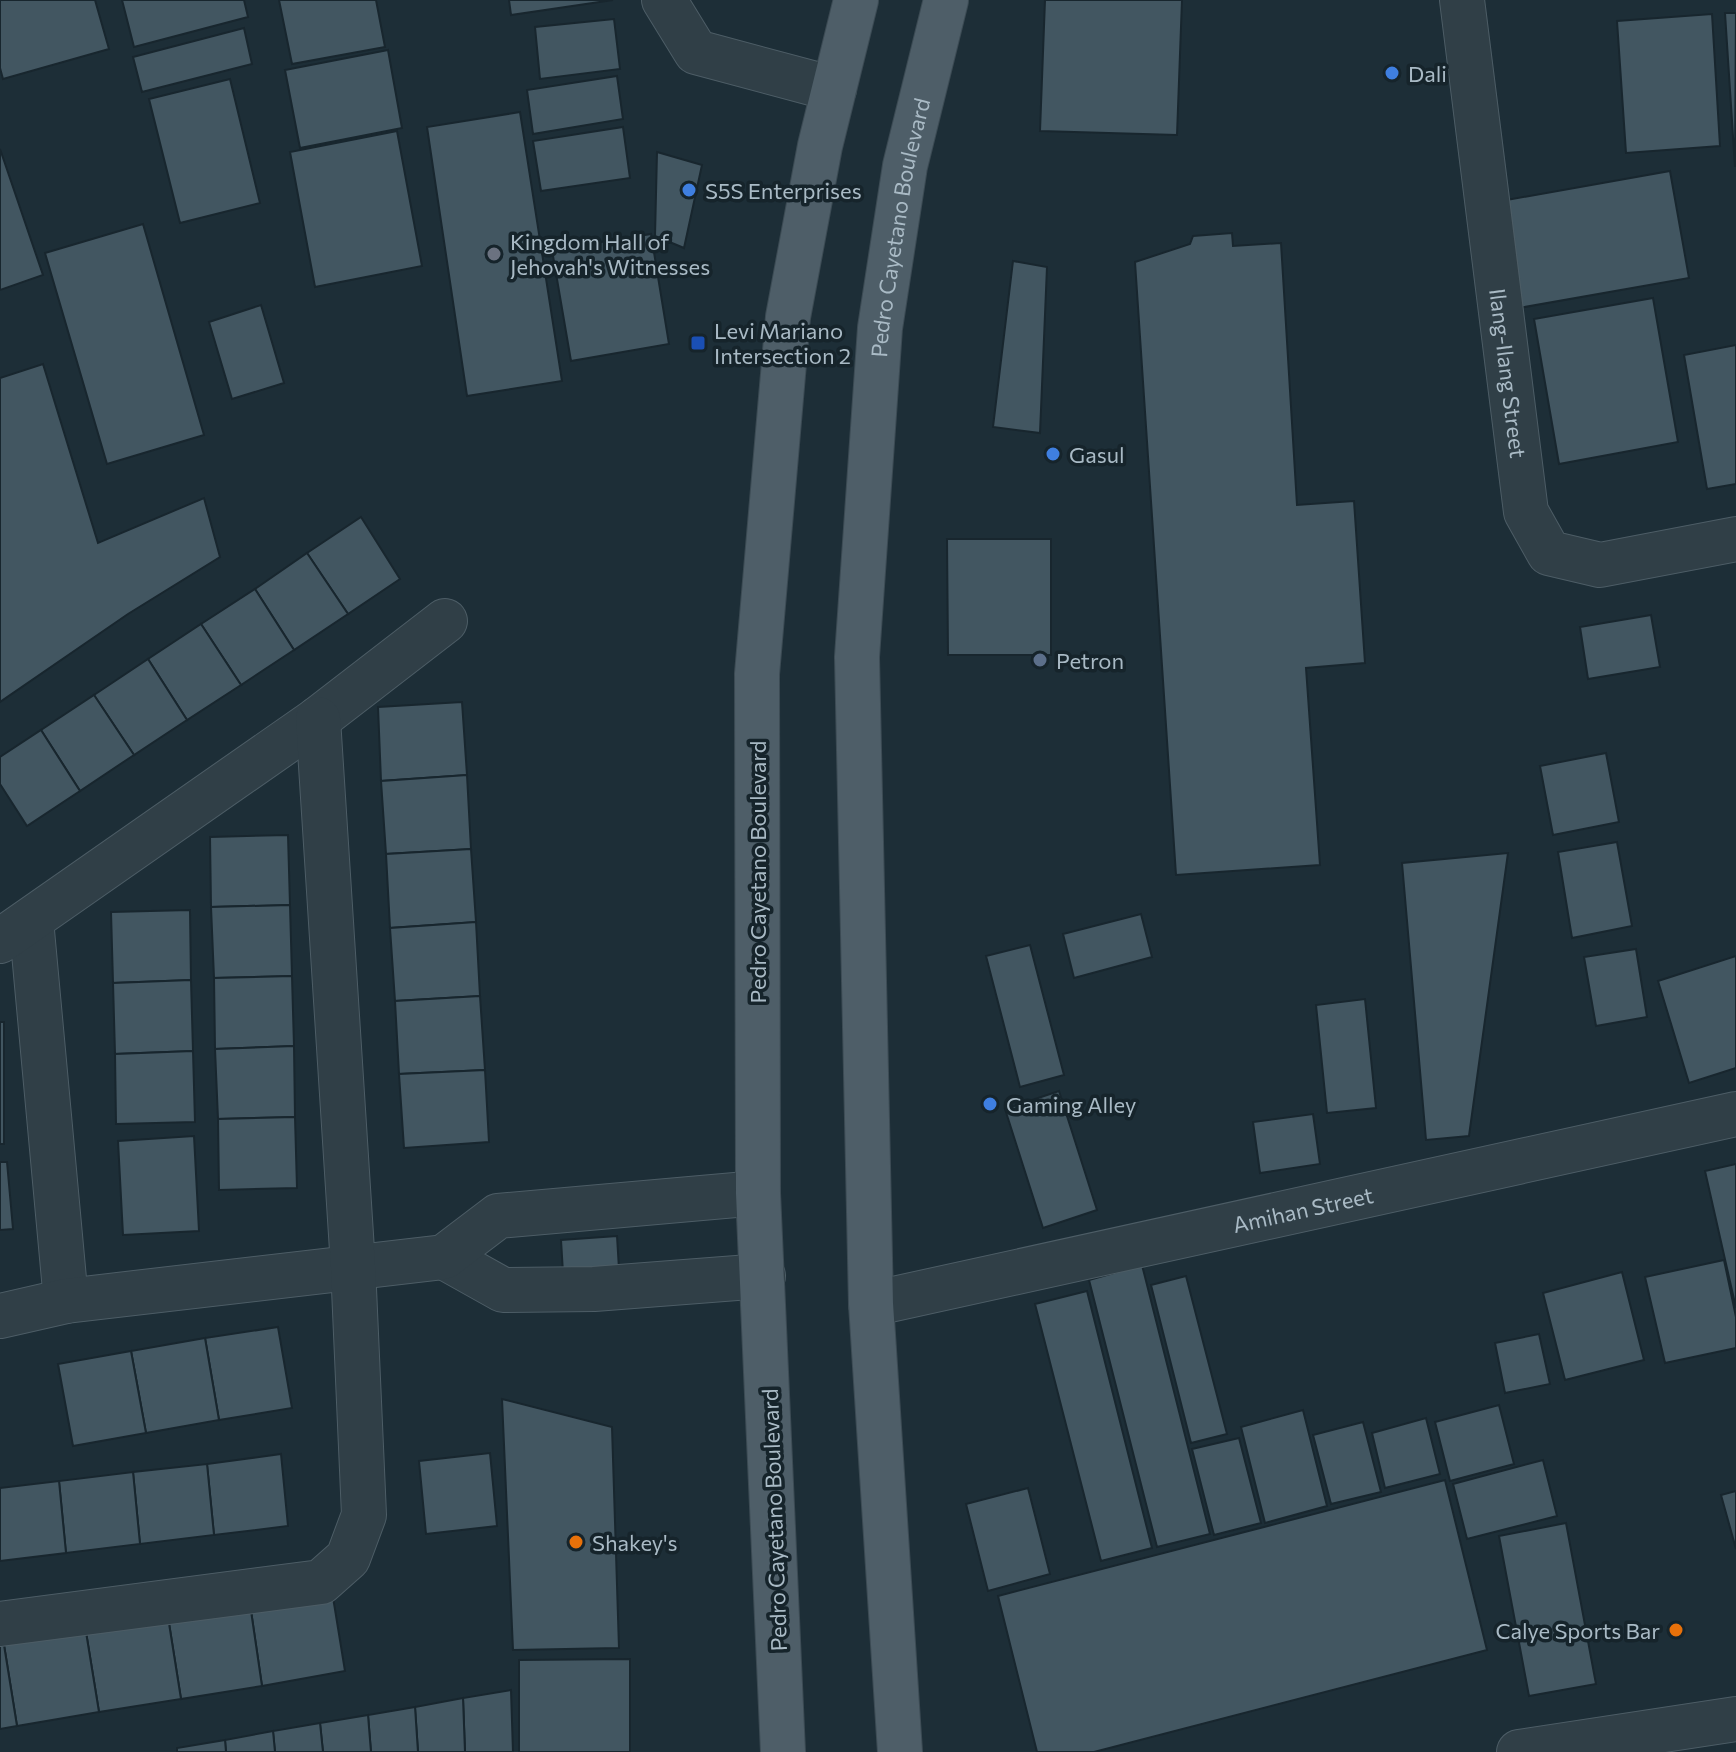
<svg xmlns="http://www.w3.org/2000/svg" width="1736" height="1752" font-family="Commissioner,sans-serif">
<rect width="100%" height="100%" fill="#1d2e37"/>
<!-- building -->
<g fill="#425661" stroke="#18262e" stroke-width="2">
<path d="M 0,0 L 95,0 L 109,49 L 3,79 L 0,68 Z"/>
<path d="M 122,0 L 244,0 L 248,17 L 134,47 Z"/>
<path d="M 279,0 L 376,0 L 385,47 L 292,64 Z"/>
<path d="M 509,0 L 613,0 L 511,15 Z"/>
<path d="M 1045,0 L 1182,0 L 1177,135 L 1040,131 Z"/>
<path d="M 1725,13 L 1736,13 L 1735,167 Z"/>
<path d="M 1712,14 L 1720,146 L 1626,153 L 1617,21 Z"/>
<path d="M 614,19 L 620,69 L 540,79 L 535,27 Z"/>
<path d="M 244,28 L 252,64 L 142,92 L 133,57 Z"/>
<path d="M 388,50 L 402,128 L 300,148 L 285,70 Z"/>
<path d="M 617,76 L 623,119 L 533,134 L 527,90 Z"/>
<path d="M 230,79 L 260,203 L 180,223 L 149,99 Z"/>
<path d="M 520,112 L 562,381 L 467,396 L 427,127 Z"/>
<path d="M 623,127 L 630,178 L 541,191 L 533,141 Z"/>
<path d="M 397,131 L 422,266 L 315,287 L 290,152 Z"/>
<path d="M 0,149 L 43,275 L 0,290 Z"/>
<path d="M 657,152 L 702,165 L 684,248 L 655,236 Z"/>
<path d="M 1670,171 L 1689,278 L 1519,308 L 1501,201 Z"/>
<path d="M 143,224 L 204,435 L 107,464 L 45,253 Z"/>
<path d="M 1232,233 L 1233,246 L 1281,243 L 1297,505 L 1354,501 L 1365,663 L 1306,668 L 1320,865 L 1176,875 L 1135,262 L 1190,244 L 1193,236 Z"/>
<path d="M 651,234 L 669,344 L 571,361 L 552,250 Z"/>
<path d="M 1013,261 L 1047,267 L 1040,433 L 993,427 Z"/>
<path d="M 1653,298 L 1678,442 L 1559,464 L 1534,319 Z"/>
<path d="M 261,305 L 284,383 L 232,399 L 209,322 Z"/>
<path d="M 1736,345 L 1736,484 L 1707,489 L 1684,355 Z"/>
<path d="M 43,364 L 98,543 L 204,498 L 220,557 L 128,614 L 0,702 L 0,378 Z"/>
<path d="M 361,517 L 400,579 L 348,614 L 307,553 Z"/>
<path d="M 947,539 L 1051,539 L 1051,655 L 948,655 Z"/>
<path d="M 307,553 L 348,614 L 294,650 L 255,589 Z"/>
<path d="M 255,589 L 294,650 L 241,685 L 201,624 Z"/>
<path d="M 1651,615 L 1660,667 L 1588,679 L 1580,627 Z"/>
<path d="M 201,624 L 241,685 L 187,720 L 148,659 Z"/>
<path d="M 148,659 L 187,720 L 134,755 L 94,695 Z"/>
<path d="M 94,695 L 134,755 L 80,791 L 41,730 Z"/>
<path d="M 462,702 L 467,775 L 381,781 L 378,707 Z"/>
<path d="M 41,730 L 80,791 L 27,826 L 0,784 L 0,757 Z"/>
<path d="M 1606,753 L 1619,822 L 1553,835 L 1540,766 Z"/>
<path d="M 467,775 L 471,849 L 386,854 L 381,781 Z"/>
<path d="M 288,835 L 290,905 L 211,907 L 210,837 Z"/>
<path d="M 1617,842 L 1632,926 L 1572,938 L 1558,852 Z"/>
<path d="M 471,849 L 476,922 L 390,928 L 386,854 Z"/>
<path d="M 1508,853 L 1469,1136 L 1426,1140 L 1402,863 Z"/>
<path d="M 290,905 L 292,976 L 214,978 L 211,907 Z"/>
<path d="M 190,910 L 191,980 L 113,983 L 111,912 Z"/>
<path d="M 1141,914 L 1152,957 L 1074,978 L 1063,934 Z"/>
<path d="M 476,922 L 480,996 L 395,1001 L 390,928 Z"/>
<path d="M 1030,945 L 1064,1075 L 1020,1087 L 986,956 Z"/>
<path d="M 1636,949 L 1647,1017 L 1596,1026 L 1584,957 Z"/>
<path d="M 1736,956 L 1736,1068 L 1689,1083 L 1658,981 Z"/>
<path d="M 292,976 L 294,1046 L 215,1049 L 214,978 Z"/>
<path d="M 191,980 L 193,1051 L 115,1054 L 113,983 Z"/>
<path d="M 480,996 L 485,1070 L 399,1074 L 395,1001 Z"/>
<path d="M 1365,999 L 1376,1108 L 1327,1113 L 1316,1005 Z"/>
<rect x="0" y="1022" width="4" height="122"/>
<path d="M 294,1046 L 295,1117 L 218,1119 L 215,1049 Z"/>
<path d="M 193,1051 L 195,1122 L 116,1124 L 115,1054 Z"/>
<path d="M 485,1070 L 489,1142 L 404,1148 L 399,1074 Z"/>
<path d="M 1059,1091 L 1097,1210 L 1043,1228 L 1005,1109 Z"/>
<path d="M 1313,1114 L 1320,1164 L 1260,1173 L 1253,1122 Z"/>
<path d="M 295,1117 L 297,1188 L 219,1190 L 218,1119 Z"/>
<path d="M 194,1136 L 199,1231 L 123,1235 L 118,1141 Z"/>
<path d="M 0,1162 L 7,1162 L 13,1229 L 0,1230 Z"/>
<path d="M 1736,1164 L 1736,1308 L 1705,1171 Z"/>
<path d="M 617,1236 L 619,1269 L 563,1273 L 561,1240 Z"/>
<path d="M 1724,1260 L 1736,1317 L 1736,1348 L 1665,1363 L 1645,1277 Z"/>
<path d="M 1142,1265 L 1210,1534 L 1157,1547 L 1089,1280 Z"/>
<path d="M 1622,1272 L 1644,1360 L 1565,1380 L 1543,1293 Z"/>
<path d="M 1186,1276 L 1227,1434 L 1191,1443 L 1151,1285 Z"/>
<path d="M 1087,1291 L 1152,1548 L 1101,1561 L 1035,1304 Z"/>
<path d="M 278,1327 L 292,1408 L 219,1420 L 205,1338 Z"/>
<path d="M 1539,1334 L 1550,1384 L 1505,1393 L 1495,1343 Z"/>
<path d="M 205,1338 L 219,1420 L 146,1433 L 131,1351 Z"/>
<path d="M 131,1351 L 146,1433 L 73,1446 L 58,1364 Z"/>
<path d="M 502,1399 L 612,1427 L 619,1648 L 513,1650 Z"/>
<path d="M 1499,1405 L 1514,1464 L 1450,1481 L 1435,1422 Z"/>
<path d="M 1303,1410 L 1327,1506 L 1265,1523 L 1241,1427 Z"/>
<path d="M 1426,1418 L 1440,1474 L 1385,1488 L 1372,1433 Z"/>
<path d="M 1363,1422 L 1381,1492 L 1331,1504 L 1313,1435 Z"/>
<path d="M 1239,1438 L 1261,1523 L 1214,1535 L 1192,1449 Z"/>
<path d="M 490,1453 L 497,1526 L 426,1534 L 419,1461 Z"/>
<path d="M 281,1454 L 288,1526 L 214,1535 L 207,1464 Z"/>
<path d="M 1543,1460 L 1557,1516 L 1467,1539 L 1453,1484 Z"/>
<path d="M 207,1464 L 214,1535 L 140,1544 L 133,1472 Z"/>
<path d="M 133,1472 L 140,1544 L 66,1553 L 59,1481 Z"/>
<path d="M 1445,1480 L 1487,1650 L 1094,1752 L 1037,1752 L 998,1596 Z"/>
<path d="M 59,1481 L 66,1553 L 0,1561 L 0,1488 Z"/>
<path d="M 1028,1488 L 1050,1574 L 988,1591 L 966,1504 Z"/>
<path d="M 1736,1491 L 1736,1549 L 1721,1495 Z"/>
<path d="M 1566,1523 L 1596,1684 L 1529,1696 L 1499,1536 Z"/>
<path d="M 332,1591 L 345,1671 L 262,1686 L 250,1604 Z"/>
<path d="M 250,1604 L 262,1686 L 181,1699 L 168,1617 Z"/>
<path d="M 168,1617 L 181,1699 L 99,1712 L 86,1632 Z"/>
<path d="M 86,1632 L 99,1712 L 17,1726 L 4,1645 Z"/>
<path d="M 4,1645 L 17,1726 L 0,1729 L 0,1646 Z"/>
<path d="M 630,1659 L 630,1752 L 519,1752 L 519,1660 Z"/>
<path d="M 511,1690 L 513,1752 L 465,1752 L 463,1698 Z"/>
<path d="M 463,1698 L 465,1752 L 418,1752 L 415,1707 Z"/>
<path d="M 415,1707 L 418,1752 L 371,1752 L 368,1715 Z"/>
<path d="M 368,1715 L 371,1752 L 323,1752 L 320,1723 Z"/>
<path d="M 320,1723 L 323,1752 L 275,1752 L 273,1731 Z"/>
<path d="M 273,1731 L 275,1752 L 226,1752 L 225,1740 Z"/>
<path d="M 225,1740 L 226,1752 L 177,1752 L 177,1748 Z"/>
</g>
<g fill="none" stroke-linecap="round" stroke-linejoin="round">
<defs>
<g id="minor">
<path d="M 664,0 L 696,52 L 834,89"/>
<path id="s1" d="M 1462,0 L 1526,512 L 1549,553 L 1600,565 L 1736,539"/>
<path d="M 31,920 L 66,1301"/>
<path d="M 0,941 L 318,719 L 445,621"/>
<path d="M 444,1257 L 503,1290 L 594,1289 L 763,1276"/>
<path id="s2" d="M 871,1304 L 1736,1114"/>
<path d="M 0,1316 L 66,1301 L 444,1257 L 498,1216 L 758,1193"/>
<path d="M 0,1624 L 321,1582 L 348,1558 L 364,1515 L 353,1266 L 318,719"/>
<path d="M 1519,1752 L 1736,1719"/>
</g>
<g id="major">
<path d="M 783,1752 L 758,1193 L 757,674 L 788,317 L 820,146 L 856,0"/>
<path id="s3" d="M 900,1752 L 871,1304 L 857,657 L 880,328 L 905,166 L 946,0"/>
</g>
</defs>
<!-- minor casing -->
<use href="#minor" stroke="#4d5d66" stroke-width="46"/>
<!-- major casing -->
<use href="#major" stroke="#3c4b54" stroke-width="46"/>
<!-- minor -->
<use href="#minor" stroke="#303f47" stroke-width="44"/>
<!-- major -->
<use href="#major" stroke="#4e5e68" stroke-width="44"/>
</g>
<!-- markers -->
<g fill="#3f7fe0" stroke="#16242b" stroke-width="3">
<circle cx="1392" cy="73" r="8"/>
<circle cx="689" cy="190" r="8"/>
<circle cx="1053" cy="454" r="8"/>
<circle cx="990" cy="1104" r="8"/>
</g>
<circle fill="#6b7280" stroke="#16242b" stroke-width="3" cx="494" cy="254" r="8"/>
<rect fill="#1a4fb4" stroke="#16242b" stroke-width="3" x="690" y="335" width="16" height="16" rx="4"/>
<circle fill="#5c6f8a" stroke="#16242b" stroke-width="3" cx="1040" cy="660" r="8"/>
<g fill="#e8710a" stroke="#16242b" stroke-width="3">
<circle cx="576" cy="1542" r="8"/>
<circle cx="1676" cy="1630" r="8"/>
</g>
<g text-anchor="middle" dominant-baseline="central" stroke-width="7" stroke-linejoin="round" paint-order="stroke">
<!-- poi labels -->
<g font-size="22" fill="#a9bac5" stroke="#16242b" text-anchor="start">
<text x="1408" y="73">Dali</text>
<text x="705" y="190">S5S Enterprises</text>
<text x="510" y="241">Kingdom Hall of<tspan x="510" dy="25">Jehovah's Witnesses</tspan></text>
<text x="714" y="330">Levi Mariano<tspan x="714" dy="25">Intersection 2</tspan></text>
<text x="1069" y="454">Gasul</text>
<text x="1056" y="660">Petron</text>
<text x="1006" y="1104">Gaming Alley</text>
<text x="592" y="1542">Shakey's</text>
<text x="1660" y="1630" text-anchor="end">Calye Sports Bar</text>
</g>
<!-- street labels -->
<g font-size="22" fill="#a9bac5" stroke="#16242b">
<text stroke="none"><textPath href="#s3" startOffset="1528">Pedro Cayetano Boulevard</textPath></text>
<text stroke="none"><textPath href="#s1" startOffset="376">Ilang-Ilang Street</textPath></text>
<text transform="translate(757 872) rotate(-90)">Pedro Cayetano Boulevard</text>
<text stroke="none"><textPath href="#s2" startOffset="442">Amihan Street</textPath></text>
<text transform="translate(774 1520) rotate(-92)">Pedro Cayetano Boulevard</text>
</g>
</g>
</svg>
